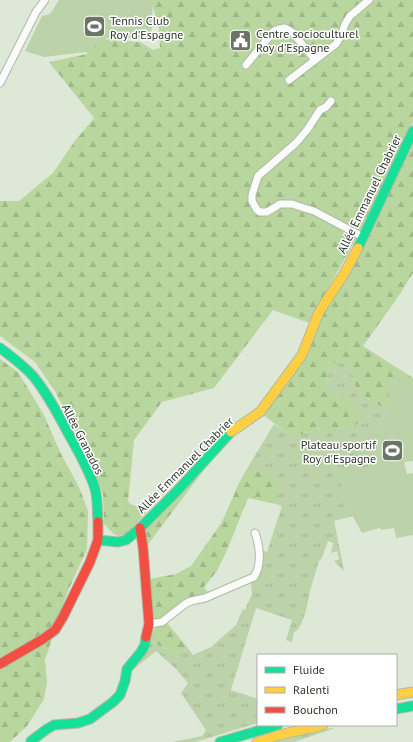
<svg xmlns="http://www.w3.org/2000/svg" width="413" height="742" font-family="'PT Sans',sans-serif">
<defs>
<pattern id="grass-tufts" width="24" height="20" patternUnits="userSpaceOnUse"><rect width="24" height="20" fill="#bcd3a9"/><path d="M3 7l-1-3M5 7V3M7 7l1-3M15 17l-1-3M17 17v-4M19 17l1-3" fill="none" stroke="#a2b691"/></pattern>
<pattern id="forest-firs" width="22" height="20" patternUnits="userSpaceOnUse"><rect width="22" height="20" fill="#b8d69e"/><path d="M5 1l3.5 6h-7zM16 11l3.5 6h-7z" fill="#9eb888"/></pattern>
</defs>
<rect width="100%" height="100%" fill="#dee8d7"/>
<!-- grass -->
<g fill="url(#grass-tufts)">
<path d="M 338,360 L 350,365 L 356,388 L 369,400 L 387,409 L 378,427 L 369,441 L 374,467 L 345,509 L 353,516 L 334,521 L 344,571 L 334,561 L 339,559 L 337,551 L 331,553 L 333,543 L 328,541 L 322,558 L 319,561 L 309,594 C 309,601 303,623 299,628 C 297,631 297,631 294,632 L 292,642 L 286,640 L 292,620 L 256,608 L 231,690 L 258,699 L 258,723 L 195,742 L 172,742 L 202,736 L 206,730 L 181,693 L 188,683 L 176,669 L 156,651 L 134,669 L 151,642 L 169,650 L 176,653 L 188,648 L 193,655 L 211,647 L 236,625 L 243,609 L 245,610 L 252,594 L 251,583 L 257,579 L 261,550 L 267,552 L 282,506 L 276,504 L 279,493 L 262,472 L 245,472 L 274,424 L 290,435 L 303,434 L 317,428 L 328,430 L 341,396 L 329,394 L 325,389 L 330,368 Z"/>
<path d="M 333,728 L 333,729 L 294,742 L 273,742 L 309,732 Z"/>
</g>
<!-- forest -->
<g fill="url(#forest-firs)">
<path d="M 151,0 L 413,0 L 413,122 L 356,239 L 317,308 L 309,323 L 273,310 L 214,388 L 162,402 L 134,440 L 128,502 L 146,513 L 126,534 L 120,536 L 115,535 L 104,524 L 103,494 L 86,451 L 55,391 L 35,362 L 0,336 L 0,201 L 19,201 L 53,173 L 74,142 L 94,118 L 49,62 L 87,54 L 85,7 L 100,39 L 140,42 L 153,50 L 160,48 L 159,29 Z"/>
<path d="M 413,138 L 413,273 L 396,300 L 363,346 L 413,378 L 413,384 L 391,379 L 387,409 L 369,400 L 356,388 L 350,365 L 338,360 L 330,368 L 325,389 L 329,394 L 341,396 L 358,411 L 359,421 L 353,428 L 328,430 L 317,428 L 303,434 L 290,435 L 262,414 L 318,323 Z"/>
<path d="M 0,359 L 18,372 L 44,415 L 60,452 L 79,487 L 88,511 L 87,549 L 67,593 L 45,660 L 47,682 L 44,699 L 27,726 L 10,742 L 0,742 Z"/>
<path d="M 209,463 L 146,547 L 143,529 Z"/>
<path d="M 245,472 L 262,472 L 269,474 L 275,481 L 279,493 L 276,504 L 248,498 L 228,548 L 217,571 L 204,587 L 208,593 L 196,597 L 160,621 L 154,622 L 149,579 L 176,574 L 191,566 L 222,522 L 239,483 Z"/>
<path d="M 167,623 L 188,648 L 176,653 L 169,650 L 151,642 C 153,625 153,630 167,623 Z"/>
</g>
<!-- park -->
<g fill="#bcd3a9">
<path d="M 59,0 L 153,0 L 151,38 L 107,38 L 86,52 L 44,57 L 25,51 L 42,16 L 50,14 Z"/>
<path d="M 402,377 L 413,384 L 413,461 L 404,462 L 407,474 L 413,473 L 413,535 L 396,538 L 394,528 L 381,530 L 380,528 L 362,533 L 352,515 L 345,509 L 339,493 L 344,476 L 374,467 L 369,441 L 370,429 L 378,427 L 387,409 L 391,378 Z"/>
</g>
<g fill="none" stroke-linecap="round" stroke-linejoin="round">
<defs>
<g id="street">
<path d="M 246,65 L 274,31 L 279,29 L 285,28 L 292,32 L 315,60"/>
<path d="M 289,80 L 336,44 L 341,36 L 345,24 L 350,16 L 369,0"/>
<path d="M 0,83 L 36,12 L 45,0"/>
<path d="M 331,101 L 326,107 L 320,110 L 307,130 L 296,143 L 258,176 L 252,195 L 252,201 L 257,210 L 260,212 L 267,212 L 280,204 L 292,204 L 304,208 L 314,211 L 363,237"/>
<path d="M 149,624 L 162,622 L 185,604 L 191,601 L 205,598 L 254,577 C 262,565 260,546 255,533"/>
</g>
<g id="fast">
<path d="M 358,248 L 413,131"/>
<path d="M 0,348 C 12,357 23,365 33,376 C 47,393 58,414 68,433 C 78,451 89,469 95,489 C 98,499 97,511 98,522"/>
<path d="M 98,540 L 118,542 L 126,540 L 140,528 L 178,490 L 231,432"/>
<path d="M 396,709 L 413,706"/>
<path d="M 31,741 L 47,729 L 54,725 L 78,723 L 90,719 L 113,702 L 120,695 L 125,681 L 127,669 L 141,652 L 145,645 L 146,637"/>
<path d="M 220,742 L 278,725"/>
</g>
<g id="slow">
<path d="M 231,432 L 260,412 L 302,355 L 319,312 L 344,274 L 358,248"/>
<path d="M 396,695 L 413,692"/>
<path d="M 257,742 L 279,735 L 323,725"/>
</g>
<g id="jam">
<path d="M 140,528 L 143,547 L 149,624 L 146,637"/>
<path d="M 0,664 L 43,639 L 55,630 L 63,617 L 90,562 L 98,540 L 98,522"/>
</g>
</defs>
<!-- street casing -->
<use href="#street" stroke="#b0b8aa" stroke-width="9"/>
<!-- fast casing -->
<use href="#fast" stroke="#b0b8aa" stroke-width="11"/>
<!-- slow casing -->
<use href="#slow" stroke="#b0b8aa" stroke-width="11"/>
<!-- jam casing -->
<use href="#jam" stroke="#b0b8aa" stroke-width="11"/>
<!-- street -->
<use href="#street" stroke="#fafcf9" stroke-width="7"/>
<!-- fast -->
<use href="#fast" stroke="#16e098" stroke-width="9"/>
<!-- slow -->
<use href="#slow" stroke="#ffcf43" stroke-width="9"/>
<!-- jam -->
<use href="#jam" stroke="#f24e42" stroke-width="9"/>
</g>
<!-- icons -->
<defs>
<symbol id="stadium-square" viewBox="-11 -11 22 22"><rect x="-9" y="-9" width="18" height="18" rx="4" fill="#6c7466" stroke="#fff"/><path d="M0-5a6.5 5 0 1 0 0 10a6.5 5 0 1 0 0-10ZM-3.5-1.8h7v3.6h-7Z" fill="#fff"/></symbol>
<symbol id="civic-square" viewBox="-11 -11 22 22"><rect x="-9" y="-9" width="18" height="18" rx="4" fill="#6c7466" stroke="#fff"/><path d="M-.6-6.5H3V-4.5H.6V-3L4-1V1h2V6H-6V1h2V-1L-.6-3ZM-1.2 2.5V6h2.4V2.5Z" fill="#fff"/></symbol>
</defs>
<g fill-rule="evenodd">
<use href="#stadium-square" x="82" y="14" width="25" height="25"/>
<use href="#civic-square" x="228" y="28" width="25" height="25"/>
<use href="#stadium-square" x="380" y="438" width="25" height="25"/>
</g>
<g text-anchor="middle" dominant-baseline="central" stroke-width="3" stroke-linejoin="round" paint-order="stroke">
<!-- poi labels -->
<g font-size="12" fill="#2f3529" stroke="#fff" text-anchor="start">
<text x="110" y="20">Tennis Club<tspan x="110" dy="14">Roy d'Espagne</tspan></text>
<text x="256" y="33">Centre socioculturel<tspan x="256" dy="14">Roy d'Espagne</tspan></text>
<text x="376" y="444" text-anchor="end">Plateau sportif<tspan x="376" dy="14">Roy d'Espagne</tspan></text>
</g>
<!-- street labels -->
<g font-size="12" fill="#2f3529" stroke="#fff">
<text transform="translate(369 194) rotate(-64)">Allée Emmanuel Chabrier</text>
<text transform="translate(83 439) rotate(63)">Allée Granados</text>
<text transform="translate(185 465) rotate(-45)">Allée Emmanuel Chabrier</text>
</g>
</g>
<!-- legend -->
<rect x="257" y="654" width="140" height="72" fill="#ffffff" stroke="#acaea9"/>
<rect x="265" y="667" width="20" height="6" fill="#16e098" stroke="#acaea9"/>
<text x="293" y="674" font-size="12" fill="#2f3529">Fluide</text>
<rect x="265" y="687" width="20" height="6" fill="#ffcf43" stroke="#acaea9"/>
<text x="293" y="694" font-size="12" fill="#2f3529">Ralenti</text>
<rect x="265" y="707" width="20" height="6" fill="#f24e42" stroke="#acaea9"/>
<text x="293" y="714" font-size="12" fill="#2f3529">Bouchon</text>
</svg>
